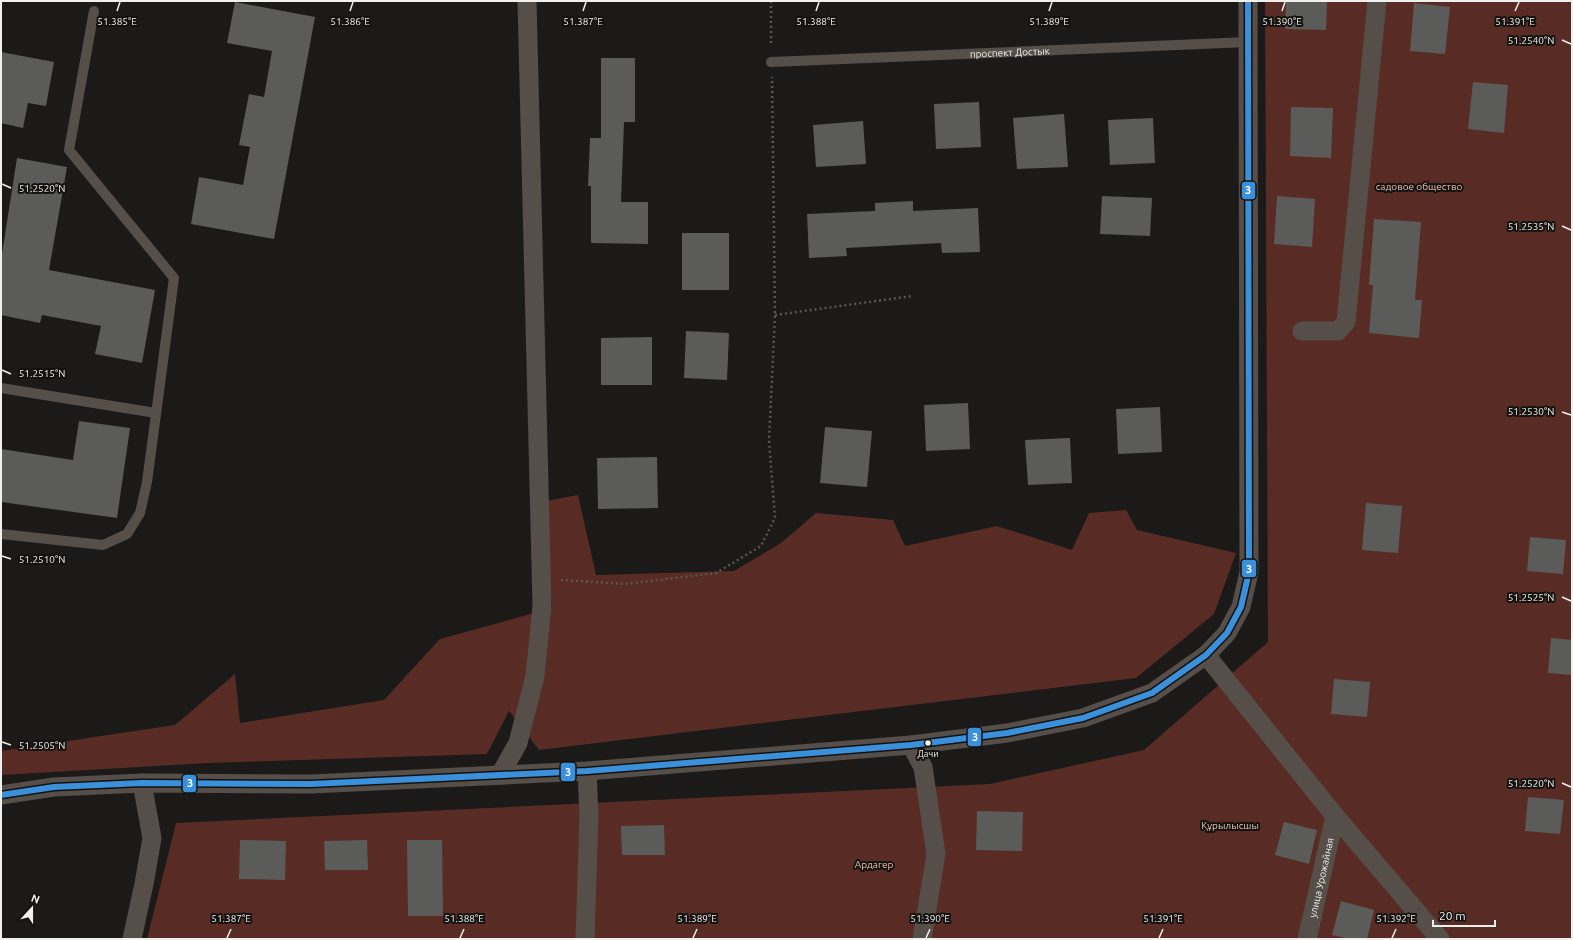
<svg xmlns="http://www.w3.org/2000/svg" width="1573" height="940" font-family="Ubuntu,sans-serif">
<rect width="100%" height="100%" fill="#1b1a19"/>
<!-- green -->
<g fill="#582c24">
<path d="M 1265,1 L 1572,1 L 1572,939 L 147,939 L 176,823 L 990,784 L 1144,750 L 1268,642 Z"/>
<path d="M 578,495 L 596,575 L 734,571 L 781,543 L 816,513 L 893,520 L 905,546 L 997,526 L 1072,550 L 1089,513 L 1126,510 L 1137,530 L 1236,553 L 1214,614 L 1136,678 L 539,750 L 509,711 L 487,754 L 208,763 L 1,775 L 1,751 L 175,725 L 235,674 L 240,723 L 384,700 L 440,639 L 552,608 L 546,501 Z"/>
</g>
<!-- building -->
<g fill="#5b5b59">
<path d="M 1286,1 L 1327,1 L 1326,30 L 1285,29 Z"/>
<path d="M 235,2 L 315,17 L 274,239 L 191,224 L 199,177 L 243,185 L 250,147 L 239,145 L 249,94 L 264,97 L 272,51 L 227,43 Z"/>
<path d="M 1414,3 L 1450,7 L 1445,54 L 1410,51 Z"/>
<path d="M 1,52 L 54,62 L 46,106 L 28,103 L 23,128 L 1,123 Z"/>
<path d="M 601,58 L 635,58 L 635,122 L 624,122 L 621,202 L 648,202 L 648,244 L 591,243 L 591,186 L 588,186 L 590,138 L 601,138 Z"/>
<path d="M 1473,82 L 1508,85 L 1504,133 L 1468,129 Z"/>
<path d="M 979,102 L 981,147 L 936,149 L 934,104 Z"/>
<path d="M 1291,107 L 1333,108 L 1331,158 L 1290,156 Z"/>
<path d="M 1064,114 L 1068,167 L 1017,169 L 1013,118 Z"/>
<path d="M 1153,118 L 1155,163 L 1110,165 L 1108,120 Z"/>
<path d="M 863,121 L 866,164 L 816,167 L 813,125 Z"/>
<path d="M 17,158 L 67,167 L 49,270 L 155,290 L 142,363 L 95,354 L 101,326 L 42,315 L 40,323 L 1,315 L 1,260 Z"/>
<path d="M 1102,196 L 1152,198 L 1150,236 L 1100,234 Z"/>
<path d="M 1277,196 L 1315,199 L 1312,247 L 1274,244 Z"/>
<path d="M 913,201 L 913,211 L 978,208 L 980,252 L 942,253 L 941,243 L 846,248 L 847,256 L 809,258 L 807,214 L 875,211 L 875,203 Z"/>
<path d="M 1374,219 L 1421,222 L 1415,300 L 1422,300 L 1419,338 L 1369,333 L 1373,285 L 1369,285 Z"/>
<rect x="682" y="233" width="47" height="57"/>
<path d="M 686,331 L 729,333 L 727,380 L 684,378 Z"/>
<path d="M 652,337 L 652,385 L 601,385 L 601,338 Z"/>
<path d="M 968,403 L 970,449 L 926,451 L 924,405 Z"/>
<path d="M 1160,407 L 1162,452 L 1118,454 L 1116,409 Z"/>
<path d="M 79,421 L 130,428 L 117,518 L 1,502 L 1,449 L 73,460 Z"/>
<path d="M 825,427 L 872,431 L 867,487 L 820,483 Z"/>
<path d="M 1070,438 L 1072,483 L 1028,485 L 1025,440 Z"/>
<path d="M 657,457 L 658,508 L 598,509 L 597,458 Z"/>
<path d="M 1366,503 L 1402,506 L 1398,553 L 1362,550 Z"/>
<path d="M 1530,537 L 1566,540 L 1563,574 L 1527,571 Z"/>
<path d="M 1551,638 L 1572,640 L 1572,675 L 1548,673 Z"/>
<path d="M 1334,679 L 1370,682 L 1367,717 L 1331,714 Z"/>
<path d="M 1528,797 L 1564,800 L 1560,834 L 1525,831 Z"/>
<path d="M 977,811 L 1023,812 L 1022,851 L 976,850 Z"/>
<path d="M 1284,822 L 1317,830 L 1309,864 L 1275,855 Z"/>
<path d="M 664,825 L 665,855 L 622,855 L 621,826 Z"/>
<path d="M 240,840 L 286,841 L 285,880 L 239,879 Z"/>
<path d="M 367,840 L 368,870 L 325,870 L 324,841 Z"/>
<path d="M 407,840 L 442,840 L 443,916 L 408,916 Z"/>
<path d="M 1341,901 L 1374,910 L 1367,939 L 1350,939 L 1332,935 Z"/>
</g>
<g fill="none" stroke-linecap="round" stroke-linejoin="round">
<!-- path -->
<g stroke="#5a5650" stroke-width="2.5" stroke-dasharray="2 3" stroke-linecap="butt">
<path d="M 771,1 L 771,46"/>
<path d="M 775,315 L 912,296"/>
<path d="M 561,580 L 625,584 L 716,573 L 761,546 L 775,518 L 769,440 L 775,315 L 772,77"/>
</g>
<!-- service -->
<g stroke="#564e48" stroke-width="10">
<path id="s1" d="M 771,62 L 1248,42"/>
<path d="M 1,388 L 156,413"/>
<path d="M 1,534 L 103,545 L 127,534 L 140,513 L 147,482 L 174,278 L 69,150 L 94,11"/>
</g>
<!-- minor -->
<g stroke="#564e48" stroke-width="19">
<path d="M 1302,331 L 1338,331 L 1346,322 L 1377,1"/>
<path d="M 1206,655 L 1335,816 L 1440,939"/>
<path d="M 911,745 L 923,767 L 936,854 L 922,939"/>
<path d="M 500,775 L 518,743 L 535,676 L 542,606 L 527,1"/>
<path d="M 1,795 L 54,787 L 142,783 L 311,784 L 587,771 L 911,745 L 1007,733 L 1083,718 L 1152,693 L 1206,655 L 1227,633 L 1241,607 L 1249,572 L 1248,1"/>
<path d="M 132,939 L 144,884 L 152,838 L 142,783"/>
<path d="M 585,939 L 589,816 L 587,771"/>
<path id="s2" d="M 1307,939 L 1335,816"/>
</g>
<defs>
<path id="bus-1" d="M 1,795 L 54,787 L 142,783 L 311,784 L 587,771 L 911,745 L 1007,733 L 1083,718 L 1152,693 L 1206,655 L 1227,633 L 1241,607 L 1249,572 L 1248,1"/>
</defs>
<!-- bus-1 casing -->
<use href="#bus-1" stroke="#13120f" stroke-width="9"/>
<!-- bus-1 -->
<use href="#bus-1" stroke="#3a90db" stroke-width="6"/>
</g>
<!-- ticks -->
<path fill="none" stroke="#f0f0ee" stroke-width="1.5" d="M 117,11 L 120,2M 350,11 L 353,2M 583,11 L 586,2M 816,11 L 819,2M 1049,11 L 1052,2M 1282,11 L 1285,2M 1515,11 L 1519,2M 1562,40 L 1571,44M 2,184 L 11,188M 1562,226 L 1571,230M 2,370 L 11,374M 1562,412 L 1571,415M 2,556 L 11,559M 1562,597 L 1571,601M 2,742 L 11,745M 1562,783 L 1571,787M 227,938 L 231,929M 460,938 L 464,929M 693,938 L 697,929M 926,938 L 930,929M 1159,938 L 1163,929M 1392,938 L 1396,929"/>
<!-- markers -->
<circle fill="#f0f0ee" stroke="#13120f" stroke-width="1.5" cx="928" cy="743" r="3.5"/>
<g text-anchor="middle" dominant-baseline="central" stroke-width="4" stroke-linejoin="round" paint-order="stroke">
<!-- bus labels -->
<g font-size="9" fill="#f0f0ee" stroke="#13120f">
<text x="928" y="754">Дачи</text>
</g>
<!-- street labels -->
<g font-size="10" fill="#f0f0ee" stroke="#13120f">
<text stroke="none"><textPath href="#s1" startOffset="239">проспект Достык</textPath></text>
<text stroke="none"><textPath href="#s2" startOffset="63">улица Урожайная</textPath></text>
</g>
<!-- park labels -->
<g font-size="10" fill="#f3c2b8" stroke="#13120f">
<text x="1419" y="186">садовое общество</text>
<text x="1230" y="825">Құрылысшы</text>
<text x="874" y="864">Ардагер</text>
</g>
</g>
<g font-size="10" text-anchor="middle" fill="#f0f0ee" stroke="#13120f" stroke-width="4" stroke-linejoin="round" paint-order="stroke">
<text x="117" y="25">51.385°E</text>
<text x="350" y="25">51.386°E</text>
<text x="583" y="25">51.387°E</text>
<text x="816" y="25">51.388°E</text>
<text x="1049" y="25">51.389°E</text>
<text x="1282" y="25">51.390°E</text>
<text x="1515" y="25">51.391°E</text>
<text x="1531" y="44">51.2540°N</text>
<text x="42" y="192">51.2520°N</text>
<text x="1531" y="230">51.2535°N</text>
<text x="42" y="377">51.2515°N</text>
<text x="1531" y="415">51.2530°N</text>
<text x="42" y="563">51.2510°N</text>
<text x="1531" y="601">51.2525°N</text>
<text x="42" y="749">51.2505°N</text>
<text x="1531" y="787">51.2520°N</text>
<text x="231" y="922">51.387°E</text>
<text x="464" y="922">51.388°E</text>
<text x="697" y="922">51.389°E</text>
<text x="930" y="922">51.390°E</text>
<text x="1163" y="922">51.391°E</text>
<text x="1396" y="922">51.392°E</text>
</g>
<g stroke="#13120f" stroke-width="1.5">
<rect x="1241" y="181" width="15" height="19" rx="4" fill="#3a90db"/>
<rect x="1241" y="559" width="16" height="19" rx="4" fill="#3a90db"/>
<rect x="967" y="727" width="15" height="20" rx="4" fill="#3a90db"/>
<rect x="560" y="762" width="16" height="20" rx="4" fill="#3a90db"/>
<rect x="182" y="774" width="15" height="19" rx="4" fill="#3a90db"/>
</g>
<g font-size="11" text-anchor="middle" font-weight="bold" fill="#fff">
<text x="1248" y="194">3</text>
<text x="1249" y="573">3</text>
<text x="975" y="741">3</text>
<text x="568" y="776">3</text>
<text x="190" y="787">3</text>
</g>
<!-- border -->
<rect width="1573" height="940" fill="none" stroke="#f0f0ee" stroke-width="4"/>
<!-- north arrow -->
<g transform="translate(32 908) rotate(21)" stroke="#13120f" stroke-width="3" paint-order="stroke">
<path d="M0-3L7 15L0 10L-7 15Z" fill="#f0f0ee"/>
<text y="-6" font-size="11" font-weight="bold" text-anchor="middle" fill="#f0f0ee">N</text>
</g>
<!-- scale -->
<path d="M1433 920v6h62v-6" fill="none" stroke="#f0f0ee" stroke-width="2"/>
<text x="1439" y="920" font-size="12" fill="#f0f0ee" stroke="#13120f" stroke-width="3" paint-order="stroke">20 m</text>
</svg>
